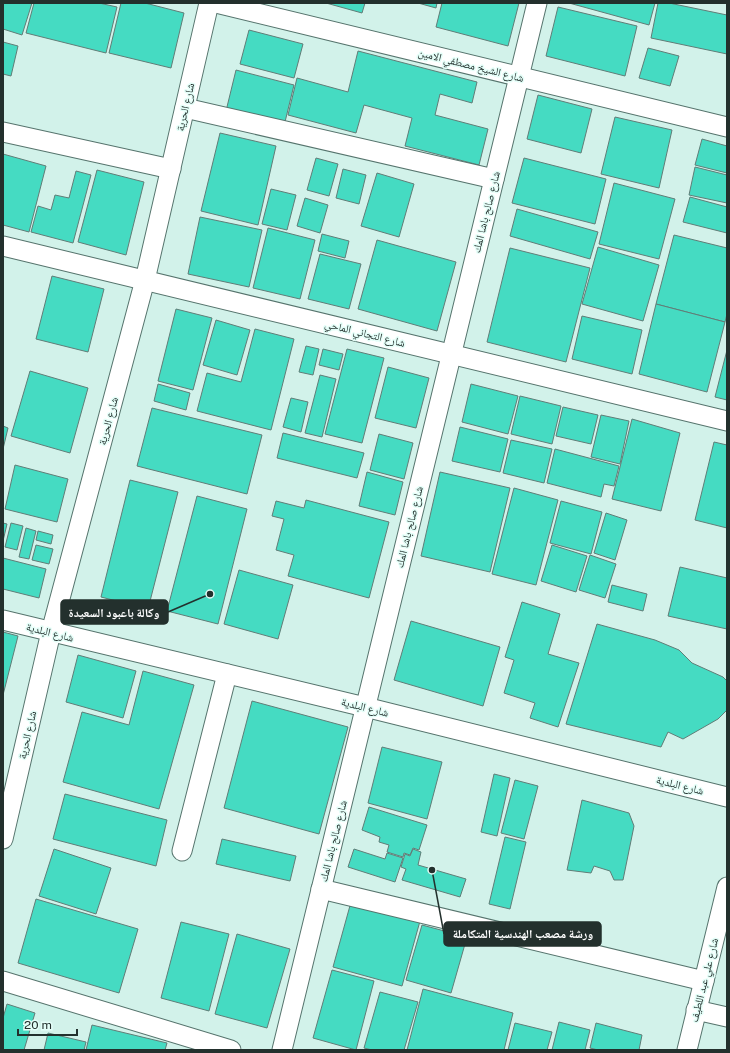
<svg xmlns="http://www.w3.org/2000/svg" width="730" height="1053" font-family="'Public Sans','Noto Naskh Arabic',sans-serif">
<rect width="100%" height="100%" fill="#d2f2ea"/>
<!-- building -->
<g fill="#45dbc2" stroke="#607d77">
<path d="M 3,3 L 32,3 L 22,35 L 3,29 Z"/>
<path d="M 34,3 L 99,3 L 117,7 L 106,53 L 26,33 Z"/>
<path d="M 121,3 L 145,3 L 184,13 L 171,68 L 109,53 Z"/>
<path d="M 326,3 L 365,3 L 362,13 Z"/>
<path d="M 418,3 L 437,3 L 436,8 Z"/>
<path d="M 442,3 L 519,3 L 508,46 L 436,27 Z"/>
<path d="M 569,3 L 655,3 L 649,25 Z"/>
<path d="M 658,3 L 669,3 L 727,15 L 727,54 L 651,38 Z"/>
<path d="M 558,7 L 637,26 L 625,76 L 546,56 Z"/>
<path d="M 249,30 L 303,44 L 294,78 L 240,64 Z"/>
<path d="M 3,42 L 18,46 L 11,76 L 3,74 Z"/>
<path d="M 648,48 L 679,56 L 670,86 L 639,78 Z"/>
<path d="M 358,51 L 477,82 L 472,103 L 440,94 L 435,115 L 488,129 L 479,165 L 405,146 L 412,118 L 364,105 L 356,133 L 288,115 L 297,78 L 348,92 Z"/>
<path d="M 236,70 L 294,85 L 284,126 L 226,111 Z"/>
<path d="M 538,95 L 592,109 L 581,153 L 527,139 Z"/>
<path d="M 615,117 L 672,130 L 659,188 L 601,174 Z"/>
<path d="M 220,133 L 276,146 L 258,225 L 201,211 Z"/>
<path d="M 702,139 L 727,146 L 727,173 L 695,165 Z"/>
<path d="M 3,154 L 46,166 L 29,232 L 3,225 Z"/>
<path d="M 316,158 L 338,164 L 329,196 L 307,190 Z"/>
<path d="M 524,158 L 606,179 L 595,224 L 512,203 Z"/>
<path d="M 695,167 L 727,175 L 727,203 L 689,195 Z"/>
<path d="M 343,169 L 366,175 L 359,204 L 336,198 Z"/>
<path d="M 97,170 L 144,182 L 126,255 L 78,242 Z"/>
<path d="M 76,171 L 91,175 L 73,243 L 31,232 L 38,206 L 51,210 L 55,195 L 69,198 Z"/>
<path d="M 377,173 L 414,184 L 399,237 L 361,226 Z"/>
<path d="M 614,183 L 675,199 L 659,259 L 599,244 Z"/>
<path d="M 271,189 L 296,195 L 287,230 L 262,224 Z"/>
<path d="M 690,197 L 727,207 L 727,233 L 683,222 Z"/>
<path d="M 305,198 L 328,205 L 320,233 L 297,226 Z"/>
<path d="M 517,209 L 598,232 L 590,259 L 510,236 Z"/>
<path d="M 200,217 L 262,230 L 249,287 L 188,274 Z"/>
<path d="M 268,228 L 315,240 L 300,299 L 253,288 Z"/>
<path d="M 322,234 L 349,241 L 345,258 L 318,251 Z"/>
<path d="M 674,235 L 727,248 L 727,314 L 725,322 L 656,304 Z"/>
<path d="M 377,240 L 456,262 L 437,331 L 358,309 Z"/>
<path d="M 598,247 L 659,265 L 643,321 L 582,304 Z"/>
<path d="M 510,248 L 590,268 L 566,362 L 487,342 Z"/>
<path d="M 320,254 L 361,264 L 349,309 L 308,299 Z"/>
<path d="M 52,276 L 104,289 L 88,352 L 36,339 Z"/>
<path d="M 656,304 L 725,322 L 707,392 L 639,374 Z"/>
<path d="M 176,309 L 212,318 L 193,390 L 158,381 Z"/>
<path d="M 582,316 L 642,330 L 632,374 L 572,359 Z"/>
<path d="M 216,320 L 250,330 L 237,375 L 203,365 Z"/>
<path d="M 255,329 L 294,339 L 271,430 L 197,411 L 207,373 L 241,382 Z"/>
<path d="M 306,346 L 319,349 L 313,375 L 299,372 Z"/>
<path d="M 323,349 L 343,354 L 339,370 L 319,365 Z"/>
<path d="M 347,349 L 384,358 L 362,443 L 325,434 Z"/>
<path d="M 727,350 L 727,400 L 715,397 Z"/>
<path d="M 388,367 L 429,378 L 416,428 L 375,418 Z"/>
<path d="M 30,371 L 88,388 L 70,453 L 11,436 Z"/>
<path d="M 320,375 L 336,379 L 322,437 L 305,433 Z"/>
<path d="M 158,384 L 190,393 L 186,410 L 154,401 Z"/>
<path d="M 471,384 L 518,396 L 508,434 L 462,422 Z"/>
<path d="M 520,396 L 561,406 L 552,444 L 511,434 Z"/>
<path d="M 291,398 L 308,402 L 301,432 L 283,427 Z"/>
<path d="M 563,407 L 598,415 L 591,444 L 556,436 Z"/>
<path d="M 152,408 L 262,435 L 247,494 L 137,466 Z"/>
<path d="M 601,415 L 629,421 L 620,464 L 591,457 Z"/>
<path d="M 632,419 L 680,433 L 661,511 L 612,499 Z"/>
<path d="M 3,426 L 8,428 L 3,449 Z"/>
<path d="M 460,427 L 508,439 L 500,472 L 452,461 Z"/>
<path d="M 283,433 L 364,453 L 357,478 L 277,458 Z"/>
<path d="M 379,434 L 413,443 L 404,479 L 370,470 Z"/>
<path d="M 511,440 L 552,449 L 544,483 L 503,473 Z"/>
<path d="M 714,442 L 727,445 L 727,528 L 695,520 Z"/>
<path d="M 555,449 L 619,466 L 614,486 L 604,484 L 601,497 L 547,483 Z"/>
<path d="M 15,465 L 68,479 L 57,522 L 5,509 Z"/>
<path d="M 367,472 L 403,482 L 395,515 L 359,506 Z"/>
<path d="M 440,472 L 510,488 L 490,572 L 421,556 Z"/>
<path d="M 130,480 L 178,492 L 148,609 L 101,597 Z"/>
<path d="M 514,488 L 558,500 L 536,585 L 492,574 Z"/>
<path d="M 197,496 L 247,509 L 218,624 L 167,611 Z"/>
<path d="M 306,500 L 389,522 L 369,598 L 288,576 L 294,555 L 276,550 L 284,519 L 272,516 L 276,501 L 304,508 Z"/>
<path d="M 561,501 L 602,512 L 591,554 L 550,543 Z"/>
<path d="M 606,513 L 627,520 L 615,560 L 594,553 Z"/>
<path d="M 3,523 L 7,524 L 3,541 Z"/>
<path d="M 11,523 L 23,526 L 17,550 L 5,547 Z"/>
<path d="M 26,528 L 36,531 L 29,559 L 19,557 Z"/>
<path d="M 38,531 L 53,535 L 51,544 L 36,540 Z"/>
<path d="M 36,545 L 53,549 L 49,564 L 32,560 Z"/>
<path d="M 552,545 L 587,556 L 576,592 L 541,581 Z"/>
<path d="M 590,555 L 616,564 L 605,598 L 579,590 Z"/>
<path d="M 3,558 L 46,569 L 39,598 L 3,589 Z"/>
<path d="M 680,567 L 727,578 L 727,629 L 668,616 Z"/>
<path d="M 239,570 L 293,585 L 278,639 L 224,624 Z"/>
<path d="M 612,585 L 647,594 L 643,611 L 608,602 Z"/>
<path d="M 522,602 L 560,614 L 548,654 L 579,663 L 558,727 L 530,718 L 535,703 L 504,693 L 514,660 L 505,657 Z"/>
<path d="M 411,621 L 500,647 L 483,706 L 394,680 Z"/>
<path d="M 597,624 L 655,640 L 679,650 L 692,663 L 723,677 L 727,681 L 727,710 L 718,719 L 683,739 L 668,732 L 661,747 L 566,724 Z"/>
<path d="M 3,632 L 18,636 L 3,695 Z"/>
<path d="M 78,655 L 136,671 L 123,718 L 66,702 Z"/>
<path d="M 143,671 L 194,685 L 159,809 L 63,782 L 82,712 L 129,725 Z"/>
<path d="M 252,701 L 348,727 L 319,834 L 224,808 Z"/>
<path d="M 382,747 L 442,762 L 427,819 L 368,803 Z"/>
<path d="M 494,774 L 510,778 L 497,836 L 481,832 Z"/>
<path d="M 515,780 L 538,786 L 524,839 L 501,833 Z"/>
<path d="M 65,794 L 167,820 L 156,866 L 53,839 Z"/>
<path d="M 582,800 L 629,813 L 634,826 L 623,880 L 614,880 L 610,871 L 594,866 L 591,873 L 567,870 Z"/>
<path d="M 369,807 L 427,825 L 419,850 L 413,848 L 410,855 L 404,853 L 403,857 L 387,852 L 389,845 L 379,842 L 380,837 L 362,830 Z"/>
<path d="M 505,837 L 526,842 L 510,909 L 489,904 Z"/>
<path d="M 222,839 L 296,856 L 290,881 L 216,864 Z"/>
<path d="M 54,849 L 111,868 L 96,914 L 39,896 Z"/>
<path d="M 354,849 L 385,859 L 387,853 L 403,858 L 395,882 L 348,867 Z"/>
<path d="M 413,849 L 421,852 L 418,865 L 466,879 L 460,897 L 402,880 L 406,869 L 401,867 L 405,854 L 410,856 Z"/>
<path d="M 36,899 L 138,929 L 119,993 L 18,963 Z"/>
<path d="M 351,902 L 420,921 L 402,986 L 333,967 Z"/>
<path d="M 181,922 L 229,934 L 209,1011 L 161,998 Z"/>
<path d="M 422,925 L 467,937 L 451,993 L 406,980 Z"/>
<path d="M 237,934 L 290,949 L 267,1028 L 215,1014 Z"/>
<path d="M 332,970 L 374,981 L 356,1050 L 313,1038 Z"/>
<path d="M 423,989 L 513,1013 L 504,1050 L 407,1050 Z"/>
<path d="M 380,992 L 418,1002 L 404,1050 L 372,1050 L 364,1048 Z"/>
<path d="M 7,1004 L 35,1013 L 24,1050 L 3,1050 L 3,1018 Z"/>
<path d="M 559,1022 L 590,1030 L 585,1050 L 552,1050 Z"/>
<path d="M 515,1023 L 552,1032 L 547,1050 L 508,1050 Z"/>
<path d="M 596,1023 L 642,1035 L 639,1050 L 598,1050 L 590,1048 Z"/>
<path d="M 92,1025 L 167,1043 L 165,1050 L 86,1050 Z"/>
<path d="M 48,1033 L 86,1042 L 84,1050 L 44,1050 Z"/>
</g>
<g fill="none" stroke-linecap="round" stroke-linejoin="round">
<defs>
<g id="minor">
<path d="M 216,3 L 727,127"/>
<path d="M 185,108 L 494,179"/>
<path d="M 3,132 L 171,169"/>
<path d="M 3,246 L 727,421"/>
<path d="M 3,620 L 365,707 L 727,797"/>
<path d="M 3,839 L 51,632 L 145,280 L 209,3"/>
<path d="M 182,851 L 227,674"/>
<path d="M 321,889 L 704,981"/>
<path d="M 3,981 L 231,1050"/>
<path d="M 696,1010 L 727,1017"/>
<path d="M 282,1050 L 537,3"/>
<path d="M 687,1050 L 727,887"/>
</g>
</defs>
<!-- minor casing -->
<use href="#minor" stroke="#56746d" stroke-width="21"/>
<!-- minor -->
<use href="#minor" stroke="#fff" stroke-width="19"/>
</g>
<g text-anchor="middle" dominant-baseline="central" stroke-width="3" stroke-linejoin="round" paint-order="stroke">
<!-- street labels -->
<g font-size="11" fill="#23302d" stroke="#e4fef8">
<text transform="translate(471 65) rotate(14)">شارع الشيخ مصطفي الامين</text>
<text transform="translate(185 107) rotate(-77)">شارع الحرية</text>
<text transform="translate(486 212) rotate(-76)">شارع صالح باشا المك</text>
<text transform="translate(365 333) rotate(14)">شارع التجاني الماحي</text>
<text transform="translate(108 421) rotate(-75)">شارع الحرية</text>
<text transform="translate(409 527) rotate(-76)">شارع صالح باشا المك</text>
<text transform="translate(50 632) rotate(14)">شارع البلدية</text>
<text transform="translate(365 707) rotate(14)">شارع البلدية</text>
<text transform="translate(27 735) rotate(-77)">شارع الحرية</text>
<text transform="translate(680 785) rotate(14)">شارع البلدية</text>
<text transform="translate(333 841) rotate(-76)">شارع صالح باشا المك</text>
<text transform="translate(704 980) rotate(-76)">شارع علي عبد اللطيف</text>
</g>
</g>
<!-- callouts -->
<path fill="none" stroke="#23302d" stroke-width="1.5" d="M210 594L168 612M432 870L444 934"/>
<g fill="#23302d" stroke="#e4fef8" stroke-width="1.5">
<circle cx="210" cy="594" r="4"/>
<circle cx="432" cy="870" r="4"/>
</g>
<g fill="#23302d" stroke="#23302d" stroke-width="1.5">
<rect x="61" y="600" width="107" height="24" rx="4"/>
<rect x="444" y="922" width="157" height="24" rx="4"/>
</g>
<g font-size="12" text-anchor="middle" font-weight="bold" fill="#fff">
<text x="114" y="617">وكالة باعبود السعيدة</text>
<text x="523" y="938">ورشة مصعب الهندسية المتكاملة</text>
</g>
<!-- border -->
<rect width="730" height="1053" fill="none" stroke="#23302d" stroke-width="8"/>
<!-- scale -->
<path d="M18 1029v6h59v-6" fill="none" stroke="#23302d" stroke-width="2"/>
<text x="24" y="1029" font-size="12" fill="#23302d" stroke="#e4fef8" stroke-width="3" paint-order="stroke">20 m</text>
</svg>
